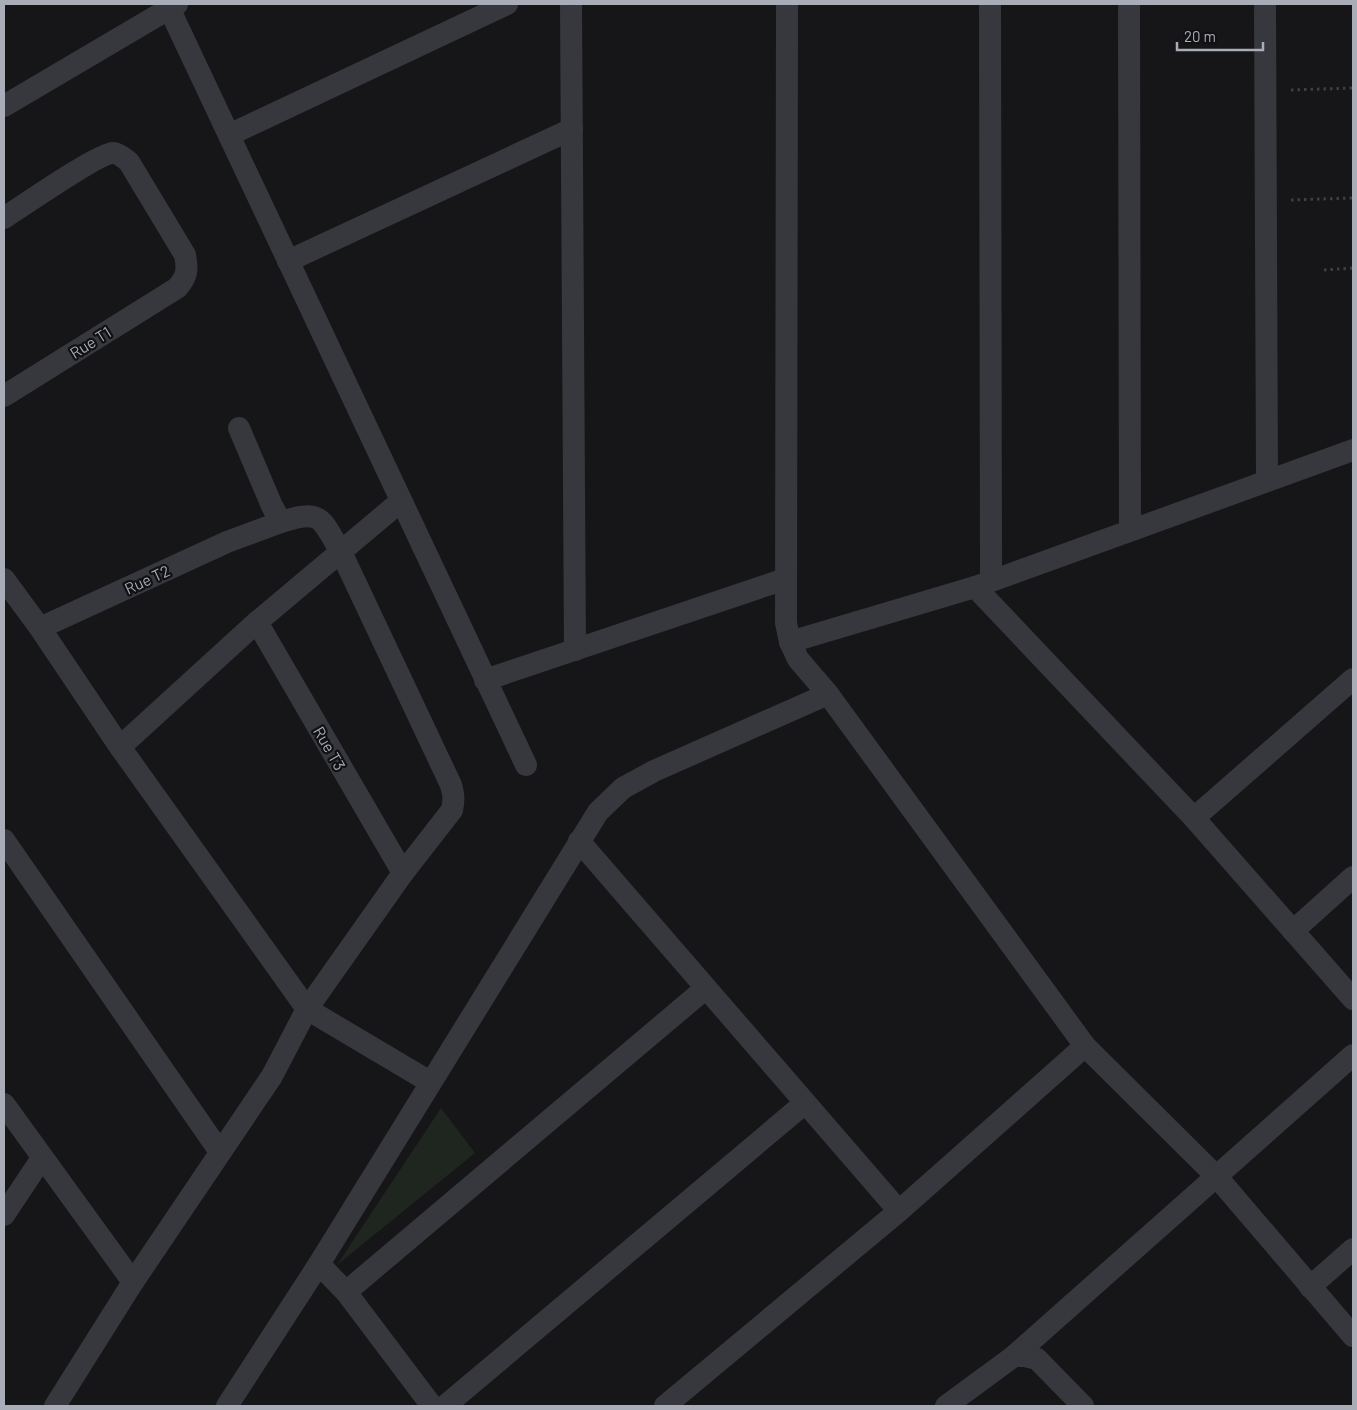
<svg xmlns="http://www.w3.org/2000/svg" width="1357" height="1410" font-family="Barlow,sans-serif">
<rect width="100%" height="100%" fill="#161618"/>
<!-- green -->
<path fill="#1e261f" d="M 441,1108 L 475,1153 L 337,1265 Z"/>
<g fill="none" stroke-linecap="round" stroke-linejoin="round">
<!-- path -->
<g stroke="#3d3f44" stroke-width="3" stroke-dasharray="2.5 4" stroke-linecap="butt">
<path d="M 1291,90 L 1353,88"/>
<path d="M 1291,200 L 1353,198"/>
<path d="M 1324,270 L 1353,268"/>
</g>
<!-- street -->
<g stroke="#37383d" stroke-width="22">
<path d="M 571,4 L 575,650"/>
<path d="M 787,4 L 786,623 L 790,642 L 798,659 L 828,694 L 1085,1046 L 1217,1177 L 1353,1336"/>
<path d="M 990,4 L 991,580"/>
<path d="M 1129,4 L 1130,530"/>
<path d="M 1265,4 L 1267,481"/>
<path d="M 169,8 L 526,765"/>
<path d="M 4,106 L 177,4"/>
<path d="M 229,135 L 507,4"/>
<path d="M 4,218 C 21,207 99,153 113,153 C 119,153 125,159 129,162 L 185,255 C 188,270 187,277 177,288 L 4,396"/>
<path d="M 288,261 L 572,129"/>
<path d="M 4,579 L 40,628 L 120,747 L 307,1009 L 430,1082"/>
<path d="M 975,587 L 1194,818 L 1353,999"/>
<path d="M 257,622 L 403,873"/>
<path d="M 40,628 L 227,542 L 281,522 L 272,506 L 239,428"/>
<path d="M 790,642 L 975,587 L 1353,450"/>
<path d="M 485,680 L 785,579"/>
<path d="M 120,747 L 257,622 L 401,501"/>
<path d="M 1194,818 L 1353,679"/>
<path d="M 4,840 L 220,1152"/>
<path d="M 579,841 L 899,1211"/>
<path d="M 1293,931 L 1353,877"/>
<path d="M 4,1104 L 133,1282"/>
<path d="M 4,1215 L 42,1158"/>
<path d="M 319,1264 L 346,1292 L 432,1406"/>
<path d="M 1310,1287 L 1353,1249"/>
<path d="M 346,1292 L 706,988"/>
<path d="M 1014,1356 L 1025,1356 L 1037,1359 L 1083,1406"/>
<path d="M 55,1406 L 133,1282 L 272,1076 L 307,1009 L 403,873 L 452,810 C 454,800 454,795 451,785 L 341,552 C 320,518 323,509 281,522"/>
<path d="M 227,1406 L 319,1264 L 598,812 L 623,788 L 654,771 L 828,694"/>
<path d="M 445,1406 L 805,1103"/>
<path d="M 665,1406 L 899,1211 L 1085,1046"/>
<path d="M 946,1406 L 1014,1356 L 1353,1055"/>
</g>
</g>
<g text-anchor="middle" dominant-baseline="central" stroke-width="4.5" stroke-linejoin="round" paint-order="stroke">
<!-- street labels -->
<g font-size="16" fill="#a8adb8" stroke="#111113">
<text transform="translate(90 342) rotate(-32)">Rue T1</text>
<text transform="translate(147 579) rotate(-25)">Rue T2</text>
<text transform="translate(330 748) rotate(60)">Rue T3</text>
</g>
</g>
<!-- border -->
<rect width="1357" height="1410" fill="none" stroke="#a8adb8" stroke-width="10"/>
<!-- scale -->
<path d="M1177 42v8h86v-8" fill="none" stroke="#a8adb8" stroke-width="2.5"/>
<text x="1184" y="42" font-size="15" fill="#a8adb8" stroke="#111113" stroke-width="4" paint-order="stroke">20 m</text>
</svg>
